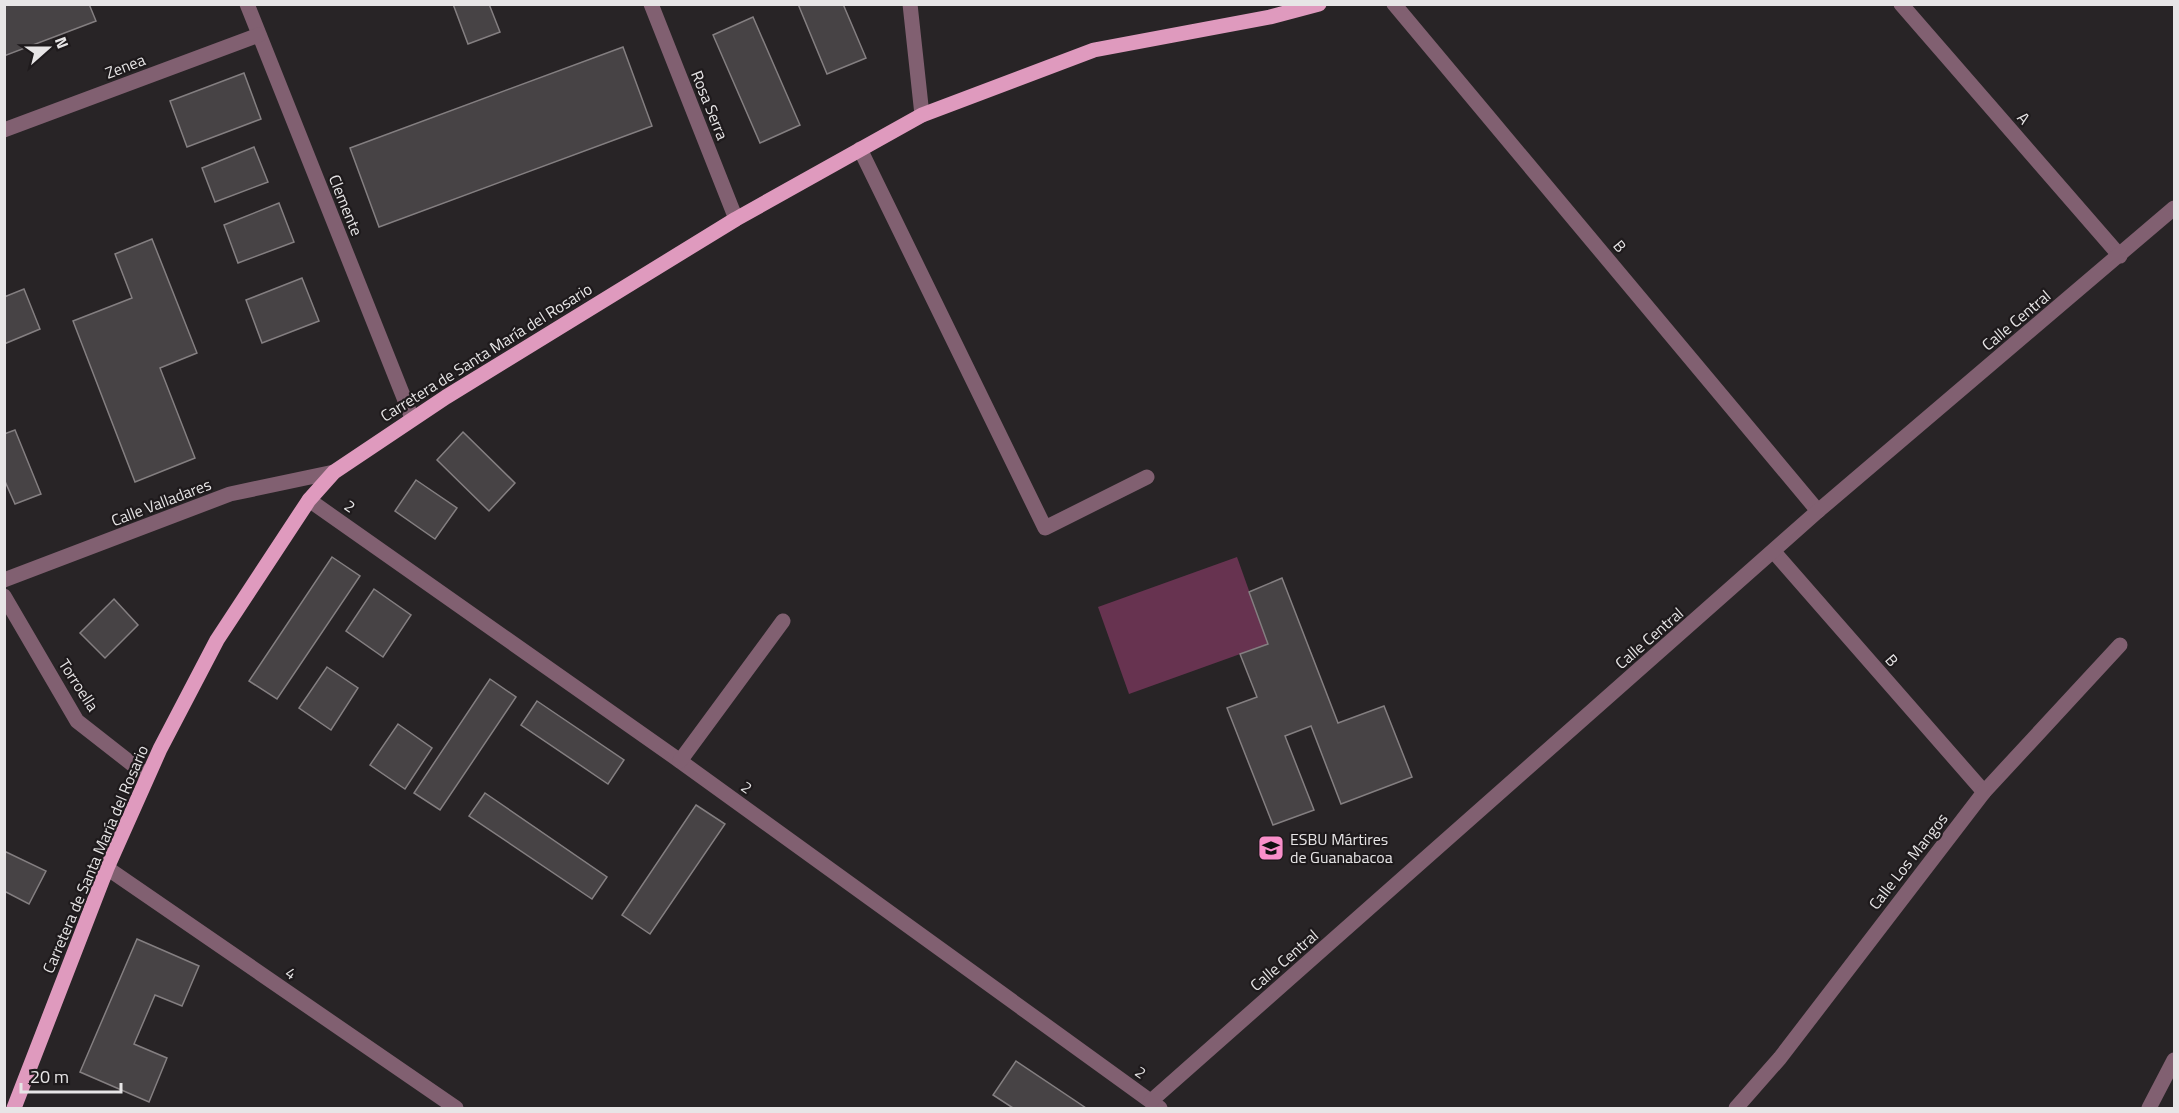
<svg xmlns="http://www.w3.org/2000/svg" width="2179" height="1113" font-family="'Titillium Web',sans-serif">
<rect width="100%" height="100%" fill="#282426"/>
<!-- green -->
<path fill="#673350" d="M 1237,557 L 1268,644 L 1129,694 L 1098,607 Z"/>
<!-- building -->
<g fill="#474345" stroke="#847f81" stroke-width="1.5">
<path d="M 89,4 L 96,21 L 4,56 L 4,5 Z"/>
<path d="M 453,4 L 489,4 L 500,32 L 468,44 Z"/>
<path d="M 798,4 L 843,4 L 866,58 L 827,74 Z"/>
<path d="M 753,17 L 800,125 L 760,143 L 713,35 Z"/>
<path d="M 623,47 L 652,126 L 379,227 L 350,148 Z"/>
<path d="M 244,73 L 261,119 L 187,147 L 170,101 Z"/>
<path d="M 254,147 L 268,182 L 215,202 L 202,168 Z"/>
<path d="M 279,203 L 294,242 L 238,263 L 224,225 Z"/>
<path d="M 152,239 L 197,353 L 160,368 L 195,458 L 135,482 L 73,321 L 132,298 L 115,254 Z"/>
<path d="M 302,278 L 319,321 L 262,343 L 246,300 Z"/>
<path d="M 24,289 L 40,329 L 4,344 L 4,297 Z"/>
<path d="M 15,430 L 41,494 L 15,504 L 4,479 L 4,434 Z"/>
<path d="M 463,432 L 515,483 L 489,511 L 437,460 Z"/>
<path d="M 416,480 L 457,508 L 435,539 L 395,511 Z"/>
<path d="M 332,557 L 360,576 L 277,699 L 249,681 Z"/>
<path d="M 1282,578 L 1338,723 L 1384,706 L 1412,777 L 1341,804 L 1311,726 L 1285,736 L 1314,810 L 1273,825 L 1227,708 L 1257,697 L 1240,654 L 1268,644 L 1249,592 Z"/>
<path d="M 374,589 L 411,615 L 383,657 L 346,631 Z"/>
<path d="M 114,599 L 138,625 L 105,658 L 80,633 Z"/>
<path d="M 327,667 L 358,688 L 331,730 L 299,708 Z"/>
<path d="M 490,679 L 516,697 L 440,810 L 414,793 Z"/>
<path d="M 537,701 L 624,760 L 608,784 L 521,725 Z"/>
<path d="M 398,724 L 432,748 L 405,789 L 370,765 Z"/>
<path d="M 485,793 L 607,877 L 592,899 L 469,816 Z"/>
<path d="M 696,805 L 725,824 L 650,934 L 622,915 Z"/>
<path d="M 4,851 L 46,871 L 29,904 L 4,891 Z"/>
<path d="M 137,939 L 199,966 L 182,1006 L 155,995 L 134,1044 L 167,1058 L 149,1102 L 80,1072 Z"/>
<path d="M 1016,1061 L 1086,1108 L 1013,1108 L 993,1095 Z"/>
</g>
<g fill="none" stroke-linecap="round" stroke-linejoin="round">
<!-- minor -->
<g stroke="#816071" stroke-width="15">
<path d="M 247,4 L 412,418"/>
<path d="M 651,4 L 736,219"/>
<path d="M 910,4 L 922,115"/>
<path d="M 1394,4 L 1818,511"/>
<path d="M 1901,4 L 2120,256"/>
<path d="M 4,130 L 259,35"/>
<path d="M 860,149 L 1045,528 L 1147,477"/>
<path d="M 309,500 L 680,761 L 1160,1108"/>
<path d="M 1774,552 L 1984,792"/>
<path d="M 4,580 L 230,494 L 334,472"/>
<path d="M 4,596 L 77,721 L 146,775"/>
<path d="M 680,761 L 783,621"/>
<path d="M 107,868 L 456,1108"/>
<path d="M 1151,1101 L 1818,511 L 2174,208"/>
<path d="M 1736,1108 L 1780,1058 L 1984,792 L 2120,645"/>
<path d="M 2149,1108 L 2174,1060"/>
</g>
<!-- major -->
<path stroke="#df9abe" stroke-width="15" d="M 14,1108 L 107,868 L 160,749 L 217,640 L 309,500 L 334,472 L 446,397 L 736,219 L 922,115 L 1094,50 L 1270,17 L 1319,4"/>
</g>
<!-- icons -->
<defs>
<symbol id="school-square" viewBox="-11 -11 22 22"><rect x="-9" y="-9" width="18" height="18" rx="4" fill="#f98fca" stroke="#1e1a1c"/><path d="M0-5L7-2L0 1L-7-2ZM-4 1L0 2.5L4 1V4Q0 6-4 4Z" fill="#111"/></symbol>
</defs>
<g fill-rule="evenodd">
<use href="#school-square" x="1256" y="833" width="30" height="30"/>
</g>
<g text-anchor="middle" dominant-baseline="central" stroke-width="4.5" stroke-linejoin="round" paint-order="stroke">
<!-- street labels -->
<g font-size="16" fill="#e7e5e6" stroke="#1e1a1c">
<text transform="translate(125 66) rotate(-21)">Zenea</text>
<text transform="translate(710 105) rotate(68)">Rosa Serra</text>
<text transform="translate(2024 118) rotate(49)">A</text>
<text transform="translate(346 205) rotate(68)">Clemente</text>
<text transform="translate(1620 246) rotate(50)">B</text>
<text transform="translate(2016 320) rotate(-40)">Calle Central</text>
<text transform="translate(486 352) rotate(-32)">Carretera de Santa María del Rosario</text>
<text transform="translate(161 502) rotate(-21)">Calle Valladares</text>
<text transform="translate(350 506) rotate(35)">2</text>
<text transform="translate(1649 638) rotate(-41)">Calle Central</text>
<text transform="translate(1892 660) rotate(49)">B</text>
<text transform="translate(79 685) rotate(57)">Torroella</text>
<text transform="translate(747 787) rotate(36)">2</text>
<text transform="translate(95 859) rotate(-67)">Carretera de Santa María del Rosario</text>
<text transform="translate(1908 861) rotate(-52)">Calle Los Mangos</text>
<text transform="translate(1284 960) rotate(-41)">Calle Central</text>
<text transform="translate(291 973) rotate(35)">4</text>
<text transform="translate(1141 1072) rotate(36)">2</text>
</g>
<!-- poi labels -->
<g font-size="16" fill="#e7e5e6" stroke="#1e1a1c" text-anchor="start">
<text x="1290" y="839">ESBU Mártires<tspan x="1290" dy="18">de Guanabacoa</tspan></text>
</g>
</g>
<!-- border -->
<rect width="2179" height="1113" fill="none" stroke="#e7e5e6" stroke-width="12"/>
<!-- north arrow -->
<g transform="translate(48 48) rotate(69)" stroke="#1e1a1c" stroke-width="4.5" paint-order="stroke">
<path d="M0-4.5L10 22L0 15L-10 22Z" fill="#e7e5e6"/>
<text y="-9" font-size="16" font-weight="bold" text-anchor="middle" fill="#e7e5e6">N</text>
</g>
<!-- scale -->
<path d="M21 1083v9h100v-9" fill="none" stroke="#e7e5e6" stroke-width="3"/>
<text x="30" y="1083" font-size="18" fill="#e7e5e6" stroke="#1e1a1c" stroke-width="4.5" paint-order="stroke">20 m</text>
</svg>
